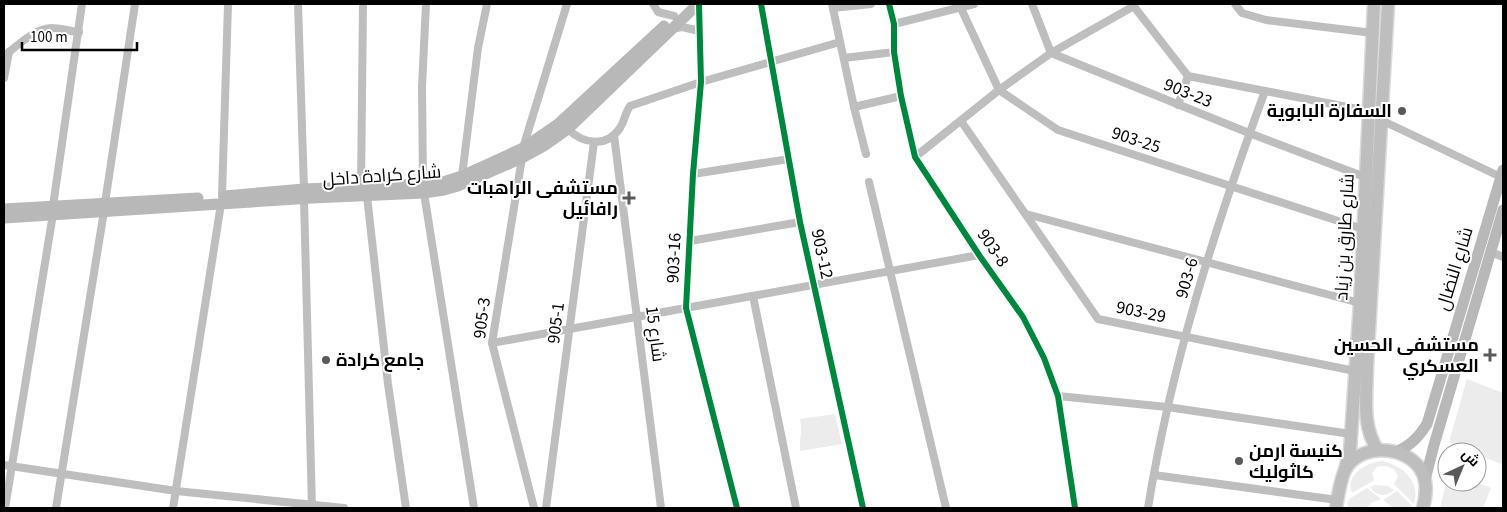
<svg xmlns="http://www.w3.org/2000/svg" width="1507" height="512" font-family="'Source Sans 3',Cairo,sans-serif">
<rect width="100%" height="100%" fill="#fff"/>
<!-- green -->
<g fill="#ececec">
<path d="M 1467,379 L 1503,393 L 1503,459 L 1501,464 L 1477,454 L 1477,452 L 1472,452 L 1449,442 Z"/>
<path d="M 835,414 L 842,444 L 800,451 C 799,439 803,431 800,419 Z"/>
<path d="M 1383,461 C 1403,466 1421,482 1414,504 L 1394,484 L 1398,477 C 1396,467 1386,464 1377,467 L 1372,473 L 1374,479 L 1373,481 L 1352,493 C 1344,475 1368,461 1383,461 Z"/>
<path d="M 1447,478 L 1447,482 L 1475,482 L 1491,488 L 1483,508 L 1440,508 Z"/>
<path d="M 1375,485 L 1388,486 L 1394,490 C 1386,498 1376,496 1370,487 Z"/>
<path d="M 1367,488 L 1380,498 L 1380,500 L 1373,502 L 1366,508 L 1347,508 L 1349,499 Z"/>
<path d="M 1397,491 L 1414,508 L 1393,508 L 1383,500 Z"/>
</g>
<g fill="none" stroke-linecap="round" stroke-linejoin="round">
<defs>
<g id="primary">
<path d="M 1378,450 C 1361,427 1367,393 1367,366 L 1388,4"/>
<path d="M 1345,470 L 1350,451 L 1360,303 L 1374,4"/>
<path d="M 1336,508 C 1338,496 1340,481 1345,470 C 1361,439 1419,446 1425,481 C 1427,490 1425,500 1423,508"/>
</g>
</defs>
<!-- primary casing -->
<use href="#primary" stroke="#dbdbdb" stroke-width="15"/>
<!-- street -->
<g stroke="#bebebe" stroke-width="8">
<path d="M 298,4 L 304,189"/>
<path d="M 653,4 L 658,12 L 674,16"/>
<path d="M 699,4 L 701,82 L 693,174 L 686,308 L 737,508"/>
<path d="M 761,4 L 800,222 L 863,508"/>
<path d="M 832,4 L 854,107 L 866,154"/>
<path d="M 889,4 L 894,24 L 894,52 L 901,96 L 915,157 L 979,255 L 1023,317 L 1044,358 L 1058,396 L 1075,508"/>
<path d="M 959,4 L 999,90 L 1058,130 L 1363,229"/>
<path d="M 1032,4 L 1051,53 L 1249,133 L 1365,177"/>
<path d="M 1132,4 L 1188,76 L 1368,111"/>
<path d="M 1235,4 L 1242,13 L 1266,20 L 1373,33"/>
<path d="M 833,8 L 871,4"/>
<path d="M 894,24 L 974,4"/>
<path d="M 672,29 L 682,27 L 700,31"/>
<path d="M 4,56 C 17,46 34,29 51,28 C 60,28 70,31 79,32"/>
<path d="M 844,58 L 894,52"/>
<path d="M 4,78 L 9,52"/>
<path d="M 1178,105 L 1188,76"/>
<path d="M 854,107 L 901,96"/>
<path d="M 1381,120 L 1503,178"/>
<path d="M 961,121 L 1098,319 L 1355,371"/>
<path d="M 568,129 C 583,144 607,148 620,128 C 625,120 625,113 630,106 L 701,82 L 840,42"/>
<path d="M 614,135 L 661,508"/>
<path d="M 523,148 L 567,4"/>
<path d="M 915,157 L 999,90 L 1051,53 L 1134,6"/>
<path d="M 522,158 L 492,343 L 534,508"/>
<path d="M 693,174 L 789,159"/>
<path d="M 462,176 L 478,48 L 487,4"/>
<path d="M 869,182 L 946,508"/>
<path d="M 423,184 L 422,87 L 426,4"/>
<path d="M 361,187 L 363,4"/>
<path d="M 424,193 L 474,508"/>
<path d="M 222,196 L 228,4"/>
<path d="M 367,196 L 388,384 L 406,508"/>
<path d="M 304,199 L 312,508"/>
<path d="M 105,203 L 135,4"/>
<path d="M 53,206 L 82,4"/>
<path d="M 1026,214 L 1360,303"/>
<path d="M 690,241 L 800,222"/>
<path d="M 1491,252 L 1503,257"/>
<path d="M 753,296 L 796,508"/>
<path d="M 492,343 L 979,255"/>
<path d="M 1058,396 L 1167,407 L 1351,434"/>
<path d="M 4,465 L 176,491 L 344,508"/>
<path d="M 1154,475 L 1337,500"/>
<path d="M 5,508 L 53,214"/>
<path d="M 56,508 L 104,211"/>
<path d="M 173,508 L 221,204"/>
<path d="M 546,508 L 594,142"/>
<path d="M 1148,508 C 1171,365 1215,227 1265,91"/>
</g>
<!-- secondary -->
<g stroke="#b8b8b8" stroke-width="11">
<path d="M 224,196 L 304,189 L 423,184 L 443,182 L 462,176 L 523,148 L 558,124 L 664,26"/>
<path d="M 4,209 L 198,198"/>
<path d="M 4,218 L 312,198 L 424,193 L 444,190 L 458,186 L 522,158 L 544,146 L 568,129 L 698,4"/>
<path d="M 1396,452 C 1411,445 1418,438 1427,424 L 1503,170"/>
<path d="M 1425,480 L 1434,445 L 1503,210"/>
</g>
<!-- primary -->
<use href="#primary" stroke="#bebebe" stroke-width="12"/>
<defs>
<g id="cycleway">
<path d="M 699,4 L 701,82 L 693,174 L 686,308 L 737,508"/>
<path d="M 761,4 L 800,222 L 863,508"/>
<path d="M 889,4 L 894,24 L 894,52 L 901,96 L 915,157 L 979,255 L 1023,317 L 1044,358 L 1058,396 L 1075,508"/>
</g>
</defs>
<!-- cycleway casing -->
<use href="#cycleway" stroke="#fff" stroke-width="9"/>
<!-- cycleway -->
<use href="#cycleway" stroke="#00873e" stroke-width="6"/>
</g>
<!-- markers -->
<g fill="#595959" stroke="#fff" stroke-width="2">
<circle cx="1402" cy="111" r="5"/>
<path d="M626.5 190.5h5v5h5v5h-5v5h-5v-5h-5v-5h5z"/>
<path d="M1487.5 347.5h5v5h5v5h-5v5h-5v-5h-5v-5h5z"/>
<circle cx="326" cy="360" r="5"/>
<circle cx="1239" cy="461" r="5"/>
</g>
<g text-anchor="middle" dominant-baseline="central" stroke-width="4" stroke-linejoin="round" paint-order="stroke">
<!-- street labels -->
<g font-size="18" fill="#000" stroke="#fff">
<text transform="translate(1188 93) rotate(22)">903-23</text>
<text transform="translate(1136 140) rotate(18)">903-25</text>
<text transform="translate(382 176) rotate(-4)">شارع كرادة داخل</text>
<text transform="translate(1345 237) rotate(-87)">شارع طارق بن زياد</text>
<text transform="translate(993 248) rotate(56)">903-8</text>
<text transform="translate(822 254) rotate(78)">903-12</text>
<text transform="translate(674 258) rotate(-87)">903-16</text>
<text transform="translate(1455 269) rotate(-73)">شارع النضال</text>
<text transform="translate(1187 278) rotate(-74)">903-6</text>
<text transform="translate(1141 312) rotate(12)">903-29</text>
<text transform="translate(482 318) rotate(-83)">905-3</text>
<text transform="translate(556 323) rotate(-83)">905-1</text>
<text transform="translate(655 334) rotate(83)">شارع 15</text>
</g>
<!-- poi labels -->
<g font-size="18" font-weight="bold" fill="#000" stroke="#fff" text-anchor="end">
<text x="1392" y="111">السفارة البابوية</text>
<text x="618" y="188">مستشفى الراهبات<tspan x="618" dy="21">رافائيل</tspan></text>
<text x="1479" y="345">مستشفى الحسين<tspan x="1479" dy="21">العسكري</tspan></text>
<text x="336" y="360" text-anchor="start">جامع كرادة</text>
<text x="1249" y="451" text-anchor="start">كنيسة ارمن<tspan x="1249" dy="21">كاثوليك</tspan></text>
</g>
</g>
<!-- border -->
<rect width="1507" height="512" fill="none" stroke="#000000" stroke-width="10"/>
<!-- north arrow -->
<g transform="translate(1462 467) rotate(44)"><circle r="24" fill="#ffffff" stroke="#999999"/>
<path d="M0-4L9 19L0 12L-9 19Z" fill="#595959"/>
<text y="-8" font-size="14" font-weight="bold" text-anchor="middle" fill="#000000">ش</text>
</g>
<!-- scale -->
<path d="M22 42v8h115v-8" fill="none" stroke="#000000" stroke-width="2.5"/>
<text x="30" y="42" font-size="15" fill="#000000" stroke="#ffffff" stroke-width="4" paint-order="stroke">100 m</text>
</svg>
